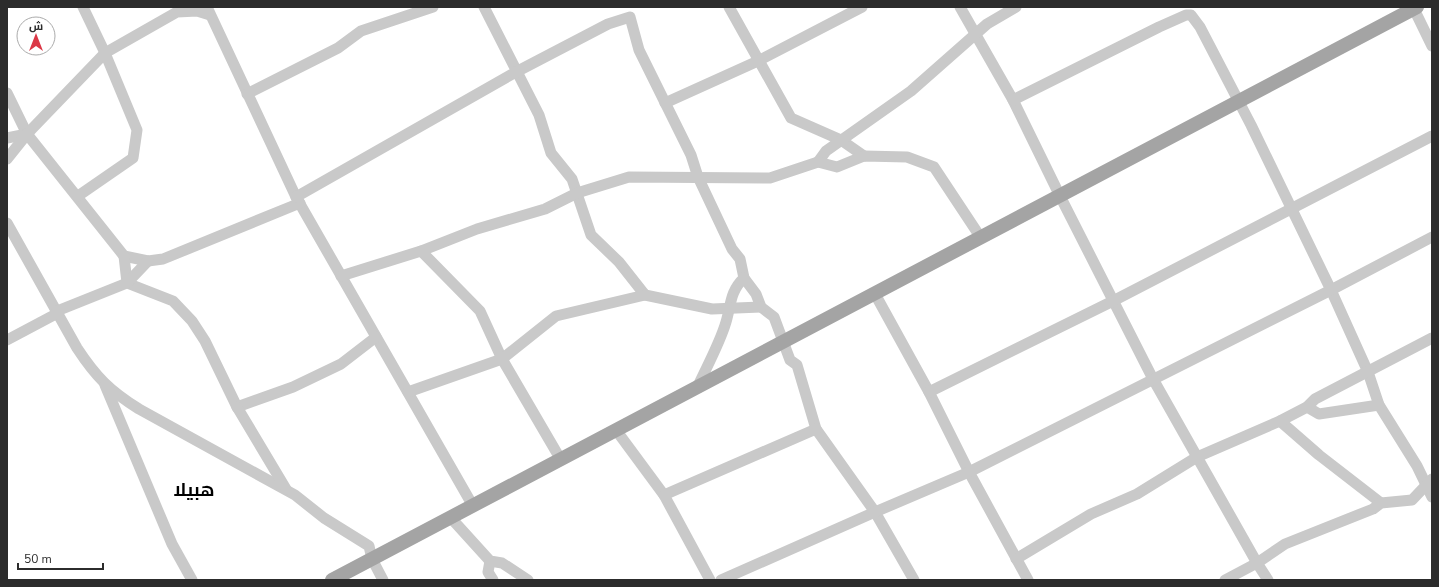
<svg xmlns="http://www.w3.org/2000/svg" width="1439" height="587" font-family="'Nunito Sans',Cairo,sans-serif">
<rect width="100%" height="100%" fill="#fff"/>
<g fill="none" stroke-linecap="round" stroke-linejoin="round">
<!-- minor -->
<g stroke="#c9c9c9" stroke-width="11">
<path d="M 207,7 L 296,197 L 473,506"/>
<path d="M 484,7 L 539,115 L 551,153 L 572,179 L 591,235 L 619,262 L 645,295"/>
<path d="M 729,7 L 791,118 L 841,140 L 864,156"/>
<path d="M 960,7 L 1013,100 L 1060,196 L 1153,379 L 1257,563 L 1268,580"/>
<path d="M 1413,7 L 1432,46"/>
<path d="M 7,93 L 27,134"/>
<path d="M 247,94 L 338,48 L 361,31 L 433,7"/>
<path d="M 1013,100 L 1159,27 L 1186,15 L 1191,15 L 1200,27 L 1251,125 L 1331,290 L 1368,372 L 1379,405 L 1417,466 L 1432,497"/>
<path d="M 665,103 L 758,61 L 862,7"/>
<path d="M 7,138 L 27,134 L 124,256 L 148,261 L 163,259 L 300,203"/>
<path d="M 7,159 L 27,134 L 105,53 L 177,12 L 197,11 L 210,15"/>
<path d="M 818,162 L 826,151 L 911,91 L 987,24 L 1016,7"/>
<path d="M 78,196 L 133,158 L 137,130 L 105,53 L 83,7"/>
<path d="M 296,197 L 516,72 L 608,24 L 630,17 L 639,50 L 691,155 L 698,177 L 732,249 L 740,259 L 744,278 L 756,294 L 761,307 L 774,317 L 790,360 L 797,365 L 816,429 L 875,512 L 914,580"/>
<path d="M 7,223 L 77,348 C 96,377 110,391 139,409 L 295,495 L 324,518 L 369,546 L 372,559 L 383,580"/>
<path d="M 421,251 L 480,311 L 502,359 L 561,460"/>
<path d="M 124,256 L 127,283 L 173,301 L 192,321 L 205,341 L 237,407 L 293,387 L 341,364 L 376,337"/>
<path d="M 341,276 L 421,251 L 477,229 L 545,209 L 577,193 L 629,177 L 770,178 L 818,162 L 837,167 L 864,156 L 907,157 L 934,167 L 981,238"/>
<path d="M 875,294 L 929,392 L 969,472 L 1028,580"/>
<path d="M 7,340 L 56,314 L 57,311 L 127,283 L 148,261"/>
<path d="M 105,385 L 172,544 L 192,580"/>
<path d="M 697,388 C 706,368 720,343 726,322 C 731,305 730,291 744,278"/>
<path d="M 408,392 L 502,359 L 556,316 L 645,295 L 712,309 L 761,307"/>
<path d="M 929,392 L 1113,301 L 1432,136"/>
<path d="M 237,407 L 286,489"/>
<path d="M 1307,407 L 1319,414 L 1379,405"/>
<path d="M 1280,421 L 1319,455 L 1381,503"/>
<path d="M 616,430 L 664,495 L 710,580"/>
<path d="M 664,495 L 816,429"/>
<path d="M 451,518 L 490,561 L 502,563 L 528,580"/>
<path d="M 1016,559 L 1091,514 L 1137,494 L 1197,457 L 1280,421 L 1307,407 L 1315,399 L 1432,338"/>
<path d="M 490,561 L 488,572 L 493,580"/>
<path d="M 721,580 L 875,512 L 969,472 L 1331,290 L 1432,237"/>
<path d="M 1225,580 L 1257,563 L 1285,544 L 1373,509 L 1381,503 L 1412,500 L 1432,479"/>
</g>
<!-- major -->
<path stroke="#a4a4a4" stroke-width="14" d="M 332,580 L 1417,7"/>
</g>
<g text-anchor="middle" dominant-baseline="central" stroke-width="4" stroke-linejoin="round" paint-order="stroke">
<!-- town labels -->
<g font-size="18" font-weight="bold" fill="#000" stroke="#fff">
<text x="194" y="490">هبيلا</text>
</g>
</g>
<!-- border -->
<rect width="1439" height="587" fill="none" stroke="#2c2c2c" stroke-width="16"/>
<!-- north arrow -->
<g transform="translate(36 36)"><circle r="19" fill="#ffffff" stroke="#ababab"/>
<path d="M0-3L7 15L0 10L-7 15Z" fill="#db3746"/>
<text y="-6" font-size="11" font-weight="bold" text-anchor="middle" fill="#2c2c2c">ش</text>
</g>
<!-- scale -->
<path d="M18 563v6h85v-6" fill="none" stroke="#2c2c2c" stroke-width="2"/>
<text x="24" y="563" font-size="12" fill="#2c2c2c" stroke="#ffffff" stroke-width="3" paint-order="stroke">50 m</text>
</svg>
